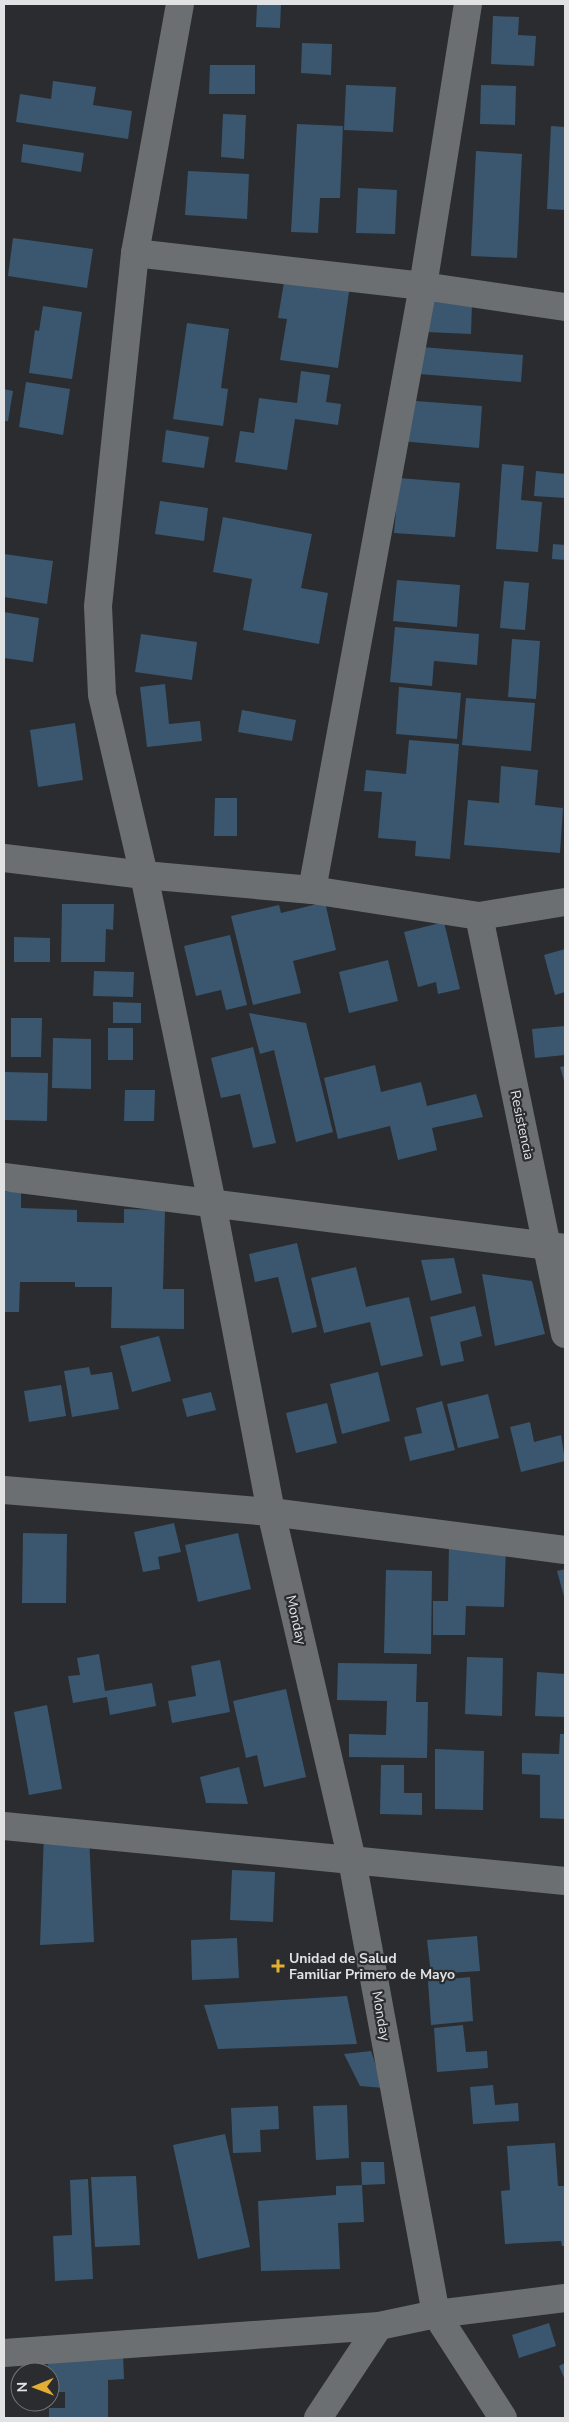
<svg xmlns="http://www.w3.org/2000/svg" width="569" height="2422" font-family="'Nunito Sans',sans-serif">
<rect width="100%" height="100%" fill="#2a2c2f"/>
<!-- building -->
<g fill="#3b576f">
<path d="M 257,4 L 281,4 L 280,28 L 256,27 Z"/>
<path d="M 493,16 L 519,17 L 518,35 L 536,36 L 534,66 L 491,64 Z"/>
<path d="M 302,43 L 332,44 L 331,75 L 301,73 Z"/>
<path d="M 210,65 L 255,65 L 255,94 L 209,94 Z"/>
<path d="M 53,81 L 96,87 L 93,105 L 132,111 L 128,139 L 16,122 L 20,94 L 51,99 Z"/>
<path d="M 346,85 L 396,87 L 393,132 L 344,130 Z"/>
<path d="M 481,85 L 516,86 L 515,125 L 480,124 Z"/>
<path d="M 223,114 L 246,115 L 244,159 L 221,157 Z"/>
<path d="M 297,124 L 343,126 L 340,198 L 320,198 L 318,233 L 291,232 Z"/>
<path d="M 551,126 L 565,127 L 565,210 L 547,209 Z"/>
<path d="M 23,144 L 84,153 L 81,172 L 21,162 Z"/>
<path d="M 476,151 L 522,154 L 517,258 L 471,256 Z"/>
<path d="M 188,171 L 249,174 L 247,219 L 185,215 Z"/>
<path d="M 358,188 L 397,190 L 395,234 L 356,233 Z"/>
<path d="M 13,238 L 93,249 L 87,288 L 8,276 Z"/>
<path d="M 285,276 L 350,285 L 338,368 L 280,360 L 287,319 L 278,318 Z"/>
<path d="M 428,300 L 472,302 L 471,334 L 426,332 Z"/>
<path d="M 43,306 L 82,312 L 72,379 L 29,373 L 35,330 L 39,331 Z"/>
<path d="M 187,323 L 229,329 L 221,388 L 228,389 L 223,426 L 173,419 Z"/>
<path d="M 421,347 L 523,355 L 521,382 L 419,374 Z"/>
<path d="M 301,371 L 330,375 L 326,402 L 341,404 L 338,425 L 295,419 L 287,470 L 235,462 L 240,431 L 254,433 L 259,398 L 297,403 Z"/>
<path d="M 26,382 L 70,389 L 63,435 L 19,427 Z"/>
<path d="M 4,389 L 13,391 L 8,421 L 4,421 Z"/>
<path d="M 403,400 L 482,406 L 479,448 L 400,441 Z"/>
<path d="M 166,430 L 209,437 L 204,468 L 162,462 Z"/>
<path d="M 502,464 L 524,466 L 521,500 L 542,502 L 538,552 L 496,549 Z"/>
<path d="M 536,471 L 565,474 L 565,498 L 534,496 Z"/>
<path d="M 399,478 L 460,483 L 455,537 L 394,533 Z"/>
<path d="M 160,501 L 208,508 L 204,541 L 155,534 Z"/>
<path d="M 223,517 L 312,534 L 301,588 L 328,593 L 319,644 L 243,630 L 252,579 L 213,572 Z"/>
<path d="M 553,544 L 565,545 L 565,560 L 552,559 Z"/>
<path d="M 4,554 L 53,561 L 47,604 L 4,597 Z"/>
<path d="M 397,580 L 460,585 L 457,627 L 393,621 Z"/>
<path d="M 504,581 L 529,583 L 525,630 L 500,628 Z"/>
<path d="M 4,612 L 39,618 L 33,662 L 4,658 Z"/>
<path d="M 395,627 L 479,634 L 477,665 L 434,661 L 432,686 L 390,682 Z"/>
<path d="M 141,634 L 197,642 L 192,680 L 135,672 Z"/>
<path d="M 512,639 L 540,641 L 536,699 L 508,697 Z"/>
<path d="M 165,684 L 169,724 L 200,721 L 202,741 L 147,747 L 140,687 Z"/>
<path d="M 399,687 L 461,693 L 457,739 L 396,734 Z"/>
<path d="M 466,698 L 535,703 L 531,751 L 462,745 Z"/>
<path d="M 242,710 L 296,720 L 292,741 L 238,732 Z"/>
<path d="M 75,723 L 83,780 L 38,787 L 30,730 Z"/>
<path d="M 409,740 L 459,744 L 450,859 L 415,856 L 416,841 L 378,838 L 382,792 L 364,791 L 366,770 L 406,774 Z"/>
<path d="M 501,766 L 538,770 L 535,805 L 563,808 L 560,853 L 464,845 L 468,800 L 499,803 Z"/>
<path d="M 215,798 L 237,798 L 237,836 L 214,836 Z"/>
<path d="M 325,902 L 336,950 L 293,961 L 301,993 L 253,1005 L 231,916 L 279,905 L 281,913 Z"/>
<path d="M 62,904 L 114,904 L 113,930 L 106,929 L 105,962 L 61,962 Z"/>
<path d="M 444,922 L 460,989 L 438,994 L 436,982 L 418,987 L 404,932 Z"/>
<path d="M 230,935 L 247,1005 L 226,1010 L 221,990 L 196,996 L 184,946 Z"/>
<path d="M 14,937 L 50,938 L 50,962 L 14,962 Z"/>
<path d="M 565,949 L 565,992 L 555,995 L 544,955 Z"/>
<path d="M 388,960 L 398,1001 L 349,1013 L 339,972 Z"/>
<path d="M 94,971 L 134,972 L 133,997 L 93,996 Z"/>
<path d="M 113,1002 L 141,1003 L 141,1023 L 113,1023 Z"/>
<path d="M 249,1013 L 306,1023 L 333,1132 L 296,1142 L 274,1050 L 260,1054 Z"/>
<path d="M 11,1018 L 42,1018 L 41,1057 L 11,1057 Z"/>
<path d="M 565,1026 L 565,1055 L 535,1058 L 532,1029 Z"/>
<rect x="108" y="1028" width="25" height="32"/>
<path d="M 53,1038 L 91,1039 L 91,1089 L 52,1088 Z"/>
<path d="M 253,1047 L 276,1143 L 253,1148 L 240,1094 L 221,1098 L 211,1058 Z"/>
<path d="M 375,1065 L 381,1092 L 421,1082 L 427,1106 L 476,1094 L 483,1117 L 432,1128 L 437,1150 L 398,1160 L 390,1126 L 338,1139 L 324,1078 Z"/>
<path d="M 565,1066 L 565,1084 L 560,1067 Z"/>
<path d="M 4,1072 L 48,1073 L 47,1121 L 4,1120 Z"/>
<path d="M 125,1090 L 155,1090 L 154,1121 L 124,1121 Z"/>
<path d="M 4,1192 L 21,1192 L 21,1208 L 77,1210 L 77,1222 L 124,1223 L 124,1209 L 165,1210 L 163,1289 L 184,1289 L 184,1329 L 111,1328 L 112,1287 L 75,1287 L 75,1282 L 20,1282 L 19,1312 L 4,1312 Z"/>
<path d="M 297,1243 L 317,1327 L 292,1333 L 278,1277 L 255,1282 L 249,1254 Z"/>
<path d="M 454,1258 L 462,1293 L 431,1301 L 421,1260 Z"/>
<path d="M 356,1267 L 366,1307 L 409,1297 L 423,1356 L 381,1366 L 370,1322 L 324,1333 L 311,1278 Z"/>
<path d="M 482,1274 L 532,1281 L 545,1334 L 495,1346 Z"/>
<path d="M 475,1306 L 482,1336 L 460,1342 L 464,1361 L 441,1366 L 430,1317 Z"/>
<path d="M 159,1336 L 171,1381 L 132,1392 L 120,1346 Z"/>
<path d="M 89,1367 L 91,1375 L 112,1372 L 119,1409 L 72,1417 L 64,1371 Z"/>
<path d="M 378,1372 L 390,1421 L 342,1434 L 330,1384 Z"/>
<path d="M 61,1385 L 66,1416 L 29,1422 L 24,1391 Z"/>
<path d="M 211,1392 L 216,1410 L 187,1417 L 182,1399 Z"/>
<path d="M 488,1394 L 499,1438 L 458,1448 L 447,1404 Z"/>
<path d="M 442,1401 L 455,1450 L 410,1461 L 404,1437 L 422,1433 L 416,1408 Z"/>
<path d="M 327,1403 L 337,1443 L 296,1453 L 286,1413 Z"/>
<path d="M 530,1422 L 534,1442 L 561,1435 L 565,1461 L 521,1472 L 510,1427 Z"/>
<path d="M 174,1523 L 181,1552 L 158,1557 L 160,1569 L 143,1572 L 134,1532 Z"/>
<path d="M 23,1533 L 67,1534 L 66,1603 L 22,1603 Z"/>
<path d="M 238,1533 L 251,1589 L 198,1602 L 185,1545 Z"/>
<path d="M 449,1544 L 506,1545 L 504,1607 L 466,1606 L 465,1635 L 433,1635 L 433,1601 L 448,1601 Z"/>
<path d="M 565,1569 L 565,1600 L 557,1571 Z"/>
<path d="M 386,1570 L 432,1571 L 431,1654 L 384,1653 Z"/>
<path d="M 99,1654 L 105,1691 L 152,1683 L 156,1706 L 110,1715 L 107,1697 L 73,1703 L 68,1676 L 80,1675 L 77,1658 Z"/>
<path d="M 467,1657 L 503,1658 L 502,1716 L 465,1714 Z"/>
<path d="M 220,1660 L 230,1712 L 172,1723 L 168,1701 L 196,1696 L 191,1666 Z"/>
<path d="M 338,1663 L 417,1664 L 416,1702 L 428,1702 L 427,1758 L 349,1757 L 349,1734 L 386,1735 L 387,1701 L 337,1700 Z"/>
<path d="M 537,1672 L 565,1674 L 565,1717 L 535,1716 Z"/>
<path d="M 286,1689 L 306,1777 L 264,1787 L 257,1755 L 246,1758 L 233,1701 Z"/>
<path d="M 47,1705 L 62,1789 L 29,1795 L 14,1712 Z"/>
<path d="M 560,1734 L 565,1734 L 565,1819 L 540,1818 L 540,1775 L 522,1774 L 522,1753 L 559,1754 Z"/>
<path d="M 435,1749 L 484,1751 L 483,1810 L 435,1809 Z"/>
<path d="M 381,1765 L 404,1765 L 404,1793 L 422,1793 L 422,1815 L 380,1814 Z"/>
<path d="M 239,1767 L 248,1804 L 206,1803 L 200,1777 Z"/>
<path d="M 44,1832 L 89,1836 L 94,1942 L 40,1945 Z"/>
<path d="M 232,1870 L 275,1872 L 273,1922 L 230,1920 Z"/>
<path d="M 477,1936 L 480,1971 L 431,1974 L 427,1940 Z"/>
<path d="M 237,1938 L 239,1978 L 192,1980 L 191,1940 Z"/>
<path d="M 470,1977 L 473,2021 L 431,2025 L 428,1981 Z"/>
<path d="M 347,1996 L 357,2044 L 218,2049 L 204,2005 Z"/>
<path d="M 463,2025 L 466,2052 L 487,2051 L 488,2068 L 437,2072 L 434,2028 Z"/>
<path d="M 371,2051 L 384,2088 L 360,2086 L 344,2054 Z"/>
<path d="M 493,2085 L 495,2105 L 518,2103 L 519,2121 L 473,2124 L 470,2087 Z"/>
<path d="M 347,2105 L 349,2158 L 316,2160 L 313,2106 Z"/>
<path d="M 278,2106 L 279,2129 L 260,2130 L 261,2152 L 233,2153 L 231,2108 Z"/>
<path d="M 225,2134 L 250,2247 L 198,2259 L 173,2145 Z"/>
<path d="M 555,2143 L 558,2186 L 565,2186 L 565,2246 L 562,2246 L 561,2241 L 505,2244 L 501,2191 L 510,2190 L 507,2146 Z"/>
<path d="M 361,2162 L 384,2162 L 385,2184 L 362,2185 Z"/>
<path d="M 136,2176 L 140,2245 L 95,2247 L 91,2177 Z"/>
<path d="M 88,2179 L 93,2279 L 55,2281 L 53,2236 L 72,2235 L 70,2180 Z"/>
<path d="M 362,2185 L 364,2222 L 338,2223 L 340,2269 L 261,2271 L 258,2201 L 336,2195 L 336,2186 Z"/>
<path d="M 549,2323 L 556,2346 L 519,2358 L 512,2335 Z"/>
<path d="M 123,2354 L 124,2379 L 108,2380 L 108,2418 L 49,2418 L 49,2408 L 65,2408 L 65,2392 L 50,2392 L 47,2356 Z"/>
<path d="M 565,2363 L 565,2380 L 559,2366 Z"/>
</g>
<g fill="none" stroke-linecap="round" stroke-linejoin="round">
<!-- street -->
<g stroke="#6c6f72" stroke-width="28">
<path d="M 180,4 L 135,253 L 98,606 L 102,695 L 144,875 L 212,1203 L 271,1512 L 352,1860 L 436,2314 L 503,2418"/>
<path d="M 135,253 L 423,286 L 565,307"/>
<path d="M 4,858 L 144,875 L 312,890 L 479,916 L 565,902"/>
<path d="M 312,890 L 423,286 L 468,4"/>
<path d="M 479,916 L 565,1334"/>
<path d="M 4,1177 L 565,1248"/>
<path d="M 4,1490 L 271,1512 L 565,1550"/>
<path d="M 4,1826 L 565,1881"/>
<path d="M 4,2353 L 379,2326 L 436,2314 L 565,2298"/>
<path d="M 318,2418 L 379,2326"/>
</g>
</g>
<!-- markers -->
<path fill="#e3ae34" stroke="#2a2c2f" stroke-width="2" d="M275.5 1958.5h5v5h5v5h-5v5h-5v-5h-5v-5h5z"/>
<g text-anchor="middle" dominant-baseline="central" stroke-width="4.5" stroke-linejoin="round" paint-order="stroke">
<!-- street labels -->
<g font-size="14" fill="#e0e2e3" stroke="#2a2c2f">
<text transform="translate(522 1125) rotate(78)">Resistencia</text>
<text transform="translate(296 1620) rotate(77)">Monday</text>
<text transform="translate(381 2016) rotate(80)">Monday</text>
</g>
<!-- poi labels -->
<g font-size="14" font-weight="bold" fill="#e0e2e3" stroke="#2a2c2f" text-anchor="start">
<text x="289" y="1958">Unidad de Salud<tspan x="289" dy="16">Familiar Primero de Mayo</tspan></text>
</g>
</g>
<!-- border -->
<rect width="569" height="2422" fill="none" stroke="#e0e2e3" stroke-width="10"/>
<!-- north arrow -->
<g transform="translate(35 2387) rotate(269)"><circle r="24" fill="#2a2c2f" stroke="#737577"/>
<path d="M0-4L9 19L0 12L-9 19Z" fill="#e3ae34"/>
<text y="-8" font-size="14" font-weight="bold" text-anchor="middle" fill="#e0e2e3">N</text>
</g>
</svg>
